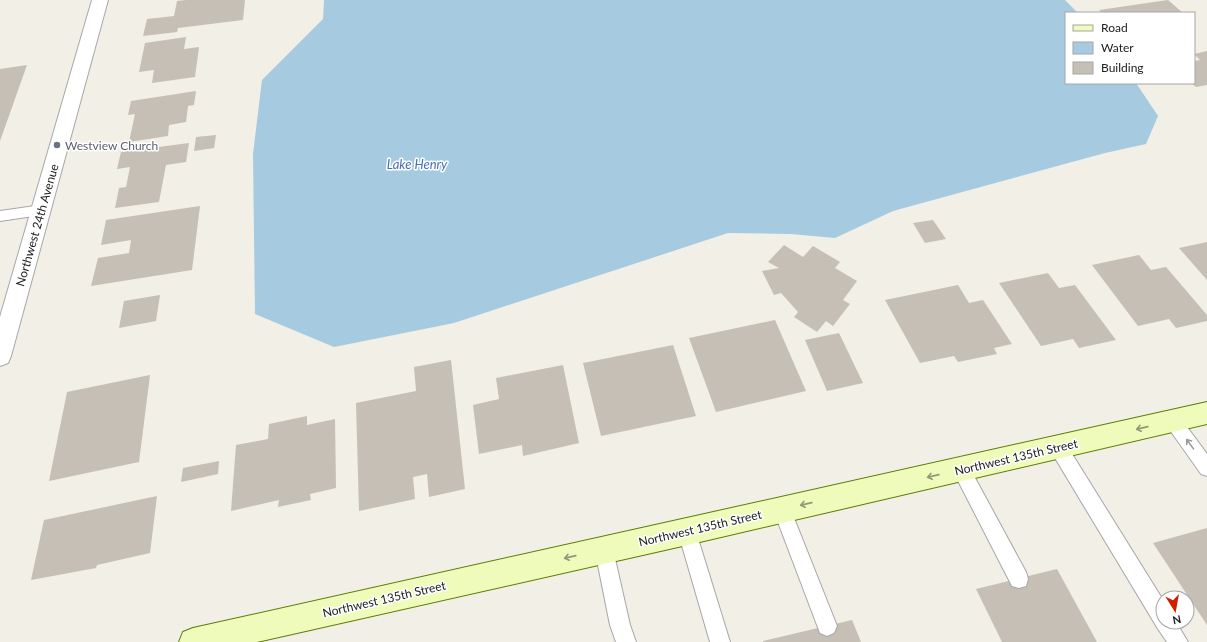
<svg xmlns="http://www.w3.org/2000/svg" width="1207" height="642" font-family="Lato,sans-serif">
<rect width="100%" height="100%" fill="#f1efe6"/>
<!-- water -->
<path fill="#a6cadf" d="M 324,0 L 1065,0 L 1078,13 L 1066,13 L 1066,83 L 1136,83 L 1158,116 L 1146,144 L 1105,153 L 893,211 L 835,238 L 791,234 L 728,233 L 454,323 L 334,347 L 255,314 L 253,154 L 262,80 L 323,19 Z"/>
<!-- building -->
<g fill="#c6bfb6">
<path d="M 186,0 L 245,0 L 243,20 L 178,28 L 177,32 L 143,36 L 147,19 L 174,16 L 177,1 Z"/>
<path d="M 1168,0 L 1183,13 L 1102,13 L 1099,10 Z"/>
<path d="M 186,37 L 184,49 L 199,47 L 195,77 L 152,83 L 154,70 L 139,72 L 145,43 Z"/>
<path d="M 1207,51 L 1207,85 L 1196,87 L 1191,83 L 1194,83 L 1194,61 L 1200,60 L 1194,54 Z"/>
<path d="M 27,65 L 0,141 L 0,69 Z"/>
<path d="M 196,91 L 194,105 L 188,106 L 186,122 L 169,125 L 168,136 L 129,142 L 135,114 L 128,115 L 131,101 Z"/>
<path d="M 216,135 L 214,148 L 194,151 L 196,137 Z"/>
<path d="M 189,143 L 186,162 L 166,165 L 159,202 L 115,208 L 119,188 L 126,187 L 130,167 L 117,169 L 121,152 Z"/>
<path d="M 200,206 L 192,270 L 91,286 L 98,258 L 129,253 L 131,240 L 101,245 L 106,220 Z"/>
<path d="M 933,220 L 946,239 L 925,243 L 913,223 Z"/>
<path d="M 1207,242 L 1207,280 L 1179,248 Z"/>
<path d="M 784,245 L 803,257 L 813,246 L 840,262 L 835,268 L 857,281 L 843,300 L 850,304 L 833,326 L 826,321 L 817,332 L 794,317 L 798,312 L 781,293 L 774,295 L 762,271 L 779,268 L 768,262 Z"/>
<path d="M 1139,255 L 1151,270 L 1166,267 L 1207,315 L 1207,321 L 1176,328 L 1169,319 L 1138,326 L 1092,265 Z"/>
<path d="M 1048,273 L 1059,288 L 1075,285 L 1116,340 L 1079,348 L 1073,339 L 1041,346 L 999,283 Z"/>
<path d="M 958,285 L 969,303 L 983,300 L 1012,344 L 994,348 L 997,354 L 958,362 L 954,356 L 920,363 L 885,300 Z"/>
<path d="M 160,295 L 156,321 L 119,328 L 124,301 Z"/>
<path d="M 775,320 L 806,391 L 716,412 L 689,338 Z"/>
<path d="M 839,333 L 863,383 L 827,391 L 805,340 Z"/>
<path d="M 673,345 L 696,416 L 601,436 L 583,363 Z"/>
<path d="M 451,360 L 465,489 L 429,497 L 427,474 L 413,477 L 415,499 L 359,511 L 356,403 L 416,391 L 414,367 Z"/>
<path d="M 563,365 L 579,443 L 523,456 L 522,445 L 479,454 L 473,405 L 499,399 L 496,378 Z"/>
<path d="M 150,375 L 139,462 L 49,481 L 67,392 Z"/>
<path d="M 307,416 L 307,425 L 335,419 L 336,488 L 310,494 L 311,500 L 278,507 L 279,500 L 231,511 L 236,445 L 268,439 L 269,424 Z"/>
<path d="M 219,461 L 218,474 L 181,482 L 183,468 Z"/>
<path d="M 157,496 L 150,553 L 97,565 L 96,568 L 31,580 L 44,520 Z"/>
<path d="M 1207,528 L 1207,625 L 1153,543 Z"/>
<path d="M 1057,569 L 1097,642 L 1002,642 L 976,589 Z"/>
<path d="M 852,620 L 861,642 L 763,642 L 763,641 Z"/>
</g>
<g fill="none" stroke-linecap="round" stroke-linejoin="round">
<defs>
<g id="lane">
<path d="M 42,205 L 47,206 L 49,210 L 47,214 L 0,221 L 0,211 Z"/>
<path d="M 1173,413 L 1179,416 L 1207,454 L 1207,476 L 1201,474 L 1167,426 L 1165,421 L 1167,416 Z"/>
<path d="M 1058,439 L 1064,441 L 1163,600 L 1163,622 L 1176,622 L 1188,642 L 1167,642 L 1158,629 L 1052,453 L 1050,447 L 1052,441 Z"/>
<path d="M 961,461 L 967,463 L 1026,572 L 1028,579 L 1026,586 L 1019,588 L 1012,586 L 955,475 L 952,469 L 955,463 Z"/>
<path d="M 782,500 L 788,503 L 837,626 L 834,633 L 827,636 L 820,633 L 773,509 L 776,503 Z"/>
<path d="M 687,523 L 693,526 L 696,532 L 730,642 L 710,642 L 678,532 L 681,526 Z"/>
<path d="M 604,541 L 610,544 L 613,550 L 630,625 L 636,642 L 616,642 L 610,625 L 595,550 L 598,544 Z"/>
</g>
<path id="street" d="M 92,0 L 108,0 L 11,356 L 8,363 L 0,366 L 0,317 Z"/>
<path id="secondary" d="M 1207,402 L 1207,424 L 687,545 L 257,642 L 179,642 L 183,632 L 193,628 Z"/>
</defs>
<!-- lane casing -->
<use href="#lane" stroke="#a7a7a7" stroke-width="2"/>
<!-- street casing -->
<use href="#street" stroke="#a7a7a7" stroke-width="2"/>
<!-- secondary casing -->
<use href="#secondary" stroke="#5d7b03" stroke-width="2"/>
<!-- lane -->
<use href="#lane" fill="#fff" fill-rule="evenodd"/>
<!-- street -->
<use href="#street" fill="#fff" fill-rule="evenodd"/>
<!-- secondary -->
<use href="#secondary" fill="#eefbba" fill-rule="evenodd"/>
</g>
<!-- one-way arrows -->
<defs><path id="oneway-shaft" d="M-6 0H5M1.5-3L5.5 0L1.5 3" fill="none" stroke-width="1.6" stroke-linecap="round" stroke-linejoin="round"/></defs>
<g stroke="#919875">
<use href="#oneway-shaft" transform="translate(1142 428) rotate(167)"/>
<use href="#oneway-shaft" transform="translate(933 476) rotate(167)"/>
<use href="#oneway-shaft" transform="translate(806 504) rotate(167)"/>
<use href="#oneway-shaft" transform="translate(570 557) rotate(167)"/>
</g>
<use stroke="#9b9b9b" href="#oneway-shaft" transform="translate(1190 444) rotate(-126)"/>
<!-- markers -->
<circle fill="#6b7280" stroke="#fff" stroke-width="1.5" cx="57" cy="145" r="4"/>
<g text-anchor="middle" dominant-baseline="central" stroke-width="3" stroke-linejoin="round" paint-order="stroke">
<!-- worship labels -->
<g font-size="12" fill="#5b616d" stroke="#fff" text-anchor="start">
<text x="65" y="145">Westview Church</text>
</g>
<!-- street labels -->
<g font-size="12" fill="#202020" stroke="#fff">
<text transform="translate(37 225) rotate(-74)">Northwest 24th Avenue</text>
<text transform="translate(1016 457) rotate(-13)">Northwest 135th Street</text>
<text transform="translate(700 528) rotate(-13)">Northwest 135th Street</text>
<text transform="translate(384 599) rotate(-13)">Northwest 135th Street</text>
</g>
<!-- water labels -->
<g font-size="13" font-style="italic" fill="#4a6fb3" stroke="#fff">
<text x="417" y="164">Lake Henry</text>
</g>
</g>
<!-- legend -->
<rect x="1065" y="12" width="130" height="72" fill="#ffffff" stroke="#a6a6a6"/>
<rect x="1073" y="25" width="20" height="6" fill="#eefbba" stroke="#a6a6a6"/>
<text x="1101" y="32" font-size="12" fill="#202020">Road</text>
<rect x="1073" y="42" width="20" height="12" fill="#a6cadf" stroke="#a6a6a6"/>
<text x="1101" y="52" font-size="12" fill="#202020">Water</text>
<rect x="1073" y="62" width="20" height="12" fill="#c6bfb6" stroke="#a6a6a6"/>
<text x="1101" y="72" font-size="12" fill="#202020">Building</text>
<!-- north arrow -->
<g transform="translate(1175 610) rotate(169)"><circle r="19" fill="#ffffff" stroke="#a6a6a6"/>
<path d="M0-3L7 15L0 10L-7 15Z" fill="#d01e00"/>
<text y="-6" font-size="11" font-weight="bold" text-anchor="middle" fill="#202020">N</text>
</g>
</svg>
